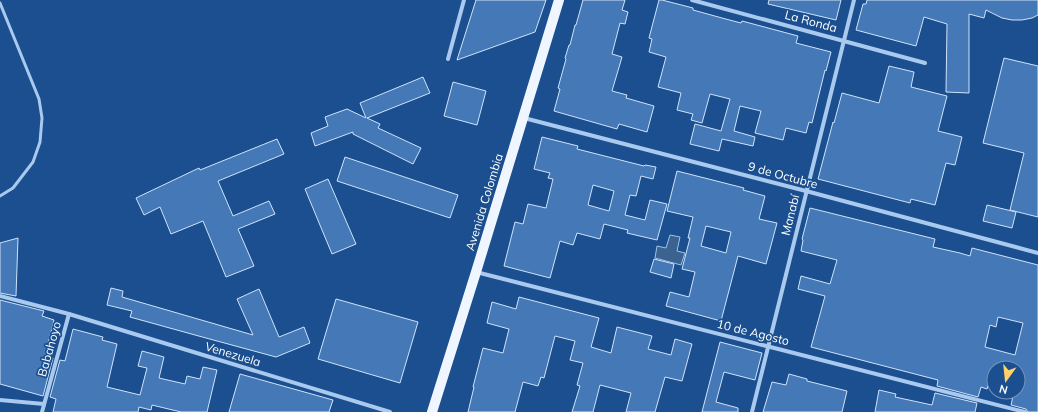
<svg xmlns="http://www.w3.org/2000/svg" width="1038" height="412" font-family="Mulish,sans-serif">
<rect width="100%" height="100%" fill="#1b4f8f"/>
<!-- water -->
<path fill="#3c6290" stroke="#9cc4f0" d="M 670,235 L 680,237 L 677,251 L 685,253 L 681,265 L 655,258 L 657,246 L 666,248 Z"/>
<!-- building -->
<g fill="#4478b7" stroke="#cfe3fa" fill-rule="evenodd">
<path d="M 476,0 L 546,0 L 535,32 L 457,60 Z"/>
<path d="M 583,0 L 625,0 L 622,10 L 628,12 L 625,24 L 620,23 L 612,54 L 622,57 L 612,91 L 627,95 L 626,98 L 654,106 L 647,132 L 619,124 L 617,129 L 554,111 L 560,89 L 558,88 L 566,59 L 565,58 L 569,45 L 570,45 L 575,25 L 576,25 Z"/>
<path d="M 659,0 L 662,0 L 693,8 L 693,10 L 722,18 L 741,23 L 742,21 L 798,36 L 796,43 L 831,52 L 826,71 L 825,70 L 812,123 L 809,122 L 806,133 L 786,128 L 783,140 L 755,133 L 761,111 L 740,106 L 734,131 L 755,137 L 753,146 L 722,139 L 719,151 L 690,144 L 695,124 L 721,131 L 730,99 L 710,94 L 702,123 L 691,120 L 693,114 L 677,110 L 681,93 L 658,87 L 666,57 L 649,52 L 652,39 L 649,38 Z"/>
<path d="M 769,0 L 841,0 L 836,20 L 768,4 Z"/>
<path d="M 867,0 L 1038,0 L 1038,15 L 1032,18 L 1022,20 L 1012,20 L 1002,18 L 986,10 L 984,18 L 969,14 L 969,93 L 946,92 L 947,24 L 924,17 L 916,46 L 856,30 L 863,4 L 866,4 Z"/>
<path d="M 1004,58 L 1038,66 L 1038,217 L 1010,210 L 1024,153 L 983,143 Z"/>
<path d="M 889,66 L 914,72 L 911,87 L 947,96 L 938,131 L 962,137 L 955,165 L 946,163 L 935,205 L 911,199 L 910,203 L 818,179 L 833,122 L 834,123 L 842,93 L 879,103 Z"/>
<path d="M 423,77 L 430,93 L 367,118 L 380,124 L 378,128 L 421,148 L 413,164 L 353,134 L 353,132 L 315,146 L 311,133 L 328,126 L 325,117 L 347,109 L 366,118 L 360,103 Z"/>
<path d="M 453,82 L 486,91 L 477,125 L 444,116 Z"/>
<path d="M 542,137 L 578,146 L 577,149 L 644,166 L 645,165 L 656,167 L 653,179 L 641,176 L 636,196 L 630,195 L 625,215 L 645,220 L 650,200 L 667,204 L 657,240 L 627,233 L 628,230 L 604,224 L 600,239 L 577,233 L 573,245 L 560,241 L 550,278 L 504,266 L 515,222 L 523,224 L 528,204 L 546,208 L 553,179 L 548,178 L 550,173 L 534,169 ZM 593,185 L 614,191 L 609,211 L 588,205 Z"/>
<path d="M 277,139 L 284,154 L 218,181 L 233,216 L 269,201 L 275,214 L 238,229 L 254,266 L 226,277 L 203,221 L 171,234 L 160,207 L 144,215 L 136,198 L 199,168 L 200,170 Z"/>
<path d="M 345,157 L 458,195 L 450,218 L 337,181 Z"/>
<path d="M 677,171 L 744,188 L 743,190 L 765,196 L 759,219 L 777,223 L 766,264 L 738,256 L 721,321 L 666,306 L 670,292 L 689,297 L 695,272 L 682,269 L 690,238 L 688,238 L 693,217 L 667,211 ZM 706,226 L 731,232 L 726,253 L 701,246 Z"/>
<path d="M 328,179 L 356,244 L 332,254 L 305,189 Z"/>
<path d="M 987,205 L 1016,212 L 1012,228 L 983,221 Z"/>
<path d="M 810,208 L 935,239 L 933,247 L 960,253 L 970,256 L 972,248 L 1038,265 L 1038,412 L 1028,412 L 1026,409 L 1011,405 L 1014,392 L 1018,392 L 1018,368 L 993,368 L 987,389 L 981,387 L 978,397 L 937,386 L 938,380 L 811,347 L 825,296 L 798,289 L 801,276 L 830,284 L 837,260 L 801,251 L 803,240 L 802,239 ZM 998,317 L 1023,323 L 1015,355 L 985,347 L 990,325 L 996,327 Z"/>
<path d="M 18,238 L 16,296 L 0,293 L 0,243 Z"/>
<path d="M 654,259 L 674,264 L 671,278 L 650,272 Z"/>
<path d="M 111,288 L 123,291 L 122,297 L 253,335 L 237,299 L 259,289 L 279,337 L 304,327 L 310,343 L 276,357 L 195,335 L 130,317 L 132,311 L 107,305 Z"/>
<path d="M 519,297 L 599,318 L 591,347 L 611,353 L 617,327 L 652,336 L 648,349 L 671,355 L 675,339 L 692,344 L 682,381 L 665,377 L 655,412 L 626,412 L 631,393 L 600,385 L 593,412 L 572,412 L 580,386 L 577,385 L 583,363 L 570,360 L 575,341 L 555,336 L 544,378 L 541,377 L 538,386 L 523,382 L 515,412 L 468,412 L 474,387 L 473,387 L 483,348 L 503,353 L 509,329 L 487,323 L 492,302 L 516,309 Z"/>
<path d="M 336,299 L 418,322 L 400,383 L 318,359 Z"/>
<path d="M 0,300 L 44,311 L 42,316 L 54,320 L 45,356 L 53,358 L 43,396 L 0,384 Z"/>
<path d="M 73,329 L 103,337 L 102,340 L 117,344 L 107,387 L 140,395 L 147,368 L 138,366 L 142,351 L 164,357 L 159,378 L 185,384 L 187,376 L 200,379 L 203,367 L 217,370 L 207,412 L 181,412 L 152,405 L 151,410 L 139,407 L 138,412 L 53,412 L 56,399 L 50,397 L 60,360 L 65,361 Z"/>
<path d="M 720,342 L 762,353 L 755,380 L 724,372 L 716,402 L 738,408 L 738,412 L 702,412 Z"/>
<path d="M 240,374 L 333,400 L 329,412 L 229,412 Z"/>
<path d="M 789,374 L 807,379 L 807,381 L 847,391 L 842,412 L 763,412 L 772,382 L 786,385 Z"/>
<path d="M 879,390 L 896,394 L 895,397 L 932,405 L 935,393 L 977,403 L 975,412 L 875,412 Z"/>
</g>
<g fill="none" stroke-linecap="round" stroke-linejoin="round">
<!-- service -->
<path stroke="#a9c9ee" stroke-width="3" d="M 0,3 L 39,99 L 42,118 L 40,142 L 33,162 L 13,188 L 0,196"/>
<!-- minor -->
<g stroke="#a9c9ee" stroke-width="4">
<path d="M 692,0 L 925,63"/>
<path d="M 448,59 L 464,0"/>
<path d="M 524,118 L 806,191 L 1038,253"/>
<path d="M 476,272 L 1025,412"/>
<path d="M 0,296 L 69,314 L 42,412"/>
<path d="M 69,314 L 390,412"/>
<path d="M 0,400 L 44,404"/>
<path d="M 752,412 L 854,0"/>
</g>
<!-- primary -->
<path stroke="#f0f6ff" stroke-width="10" d="M 432,412 L 476,272 L 559,0"/>
</g>
<g text-anchor="middle" dominant-baseline="central" stroke-width="3.5" stroke-linejoin="round" paint-order="stroke">
<!-- street labels -->
<g font-size="12" fill="#fff" stroke="#1b4f8f">
<text transform="translate(811 21) rotate(15)">La Ronda</text>
<text transform="translate(783 175) rotate(15)">9 de Octubre</text>
<text transform="translate(484 202) rotate(-73)">Avenida Colombia</text>
<text transform="translate(790 215) rotate(-76)">Manabí</text>
<text transform="translate(753 332) rotate(14)">10 de Agosto</text>
<text transform="translate(49 349) rotate(-74)">Babahoyo</text>
<text transform="translate(233 354) rotate(17)">Venezuela</text>
</g>
</g>
<!-- north arrow -->
<g transform="translate(1006 380) rotate(195)"><circle r="19" fill="#1b4f8f" stroke="#7695bc"/>
<path d="M0-3L7 15L0 10L-7 15Z" fill="#ffd166"/>
<text y="-6" font-size="11" font-weight="bold" text-anchor="middle" fill="#ffffff">N</text>
</g>
</svg>
